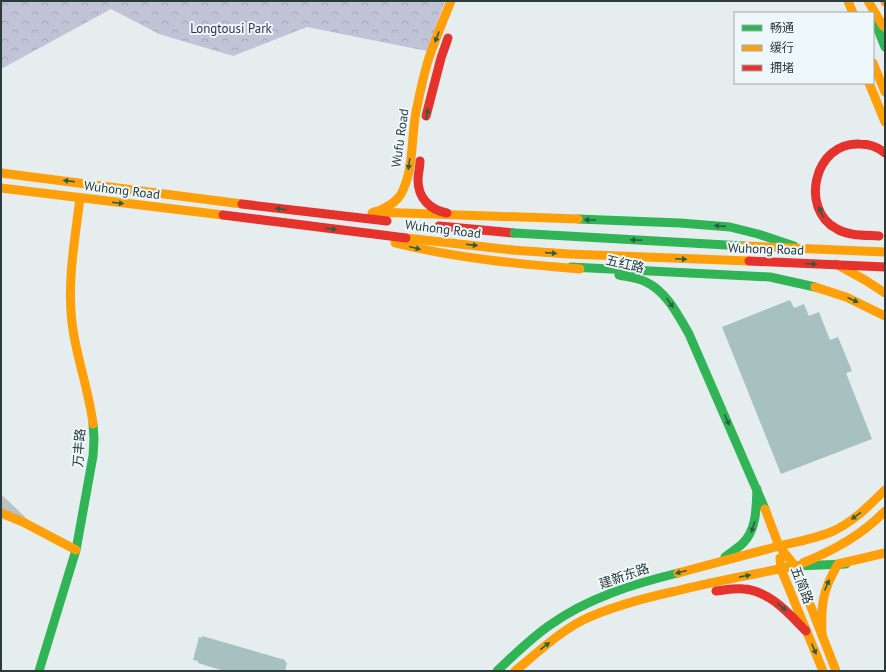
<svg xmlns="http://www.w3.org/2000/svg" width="886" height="672" font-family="'PT Sans','Noto Sans SC',sans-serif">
<defs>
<pattern id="forest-crowns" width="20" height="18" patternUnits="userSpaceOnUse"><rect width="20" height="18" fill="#c1c3d6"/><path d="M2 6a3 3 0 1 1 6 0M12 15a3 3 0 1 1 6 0" fill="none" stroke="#a6a8b8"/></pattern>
</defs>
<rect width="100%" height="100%" fill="#e5edef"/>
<!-- forest -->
<path fill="url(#forest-crowns)" d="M 1,1 L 445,1 L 427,51 L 307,27 L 233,56 L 159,34 L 111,9 L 1,69 Z"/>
<!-- building -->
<g fill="#a7c1c1">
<path d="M 790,300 L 794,308 L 804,304 L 809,316 L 819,312 L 830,340 L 838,337 L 852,371 L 846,373 L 872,439 L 781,474 L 722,327 Z"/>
<path d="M 202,636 L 285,660 L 285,662 L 287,663 L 285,671 L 224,671 L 198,663 L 198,661 L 193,660 L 199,637 L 202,638 Z"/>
</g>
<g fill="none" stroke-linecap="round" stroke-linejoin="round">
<!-- street -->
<path stroke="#bbc3c5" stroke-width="10" d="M 1,501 L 20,519"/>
<!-- fast -->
<g stroke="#30b455" stroke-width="9">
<path d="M 873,17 L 885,47"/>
<path d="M 578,219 L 680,223 L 730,227 L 758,234 L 794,246"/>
<path d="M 571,267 L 770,277 L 815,287"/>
<path d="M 619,275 C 628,277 638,278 646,282 C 667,292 678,315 689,334 L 765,509"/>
<path d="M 725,557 C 731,552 737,549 743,543 C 757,529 756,508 757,489"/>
<path d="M 795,566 L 846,564"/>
<path d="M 39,671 L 76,550 L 93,456 L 94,439 L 93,424"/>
<path d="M 497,671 C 514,655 531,638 550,625 C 588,598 633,584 678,573"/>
</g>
<!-- slow -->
<g stroke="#ff9f0a" stroke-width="9">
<path d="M 848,1 L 853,13"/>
<path d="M 868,1 L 883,26"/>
<path d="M 885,1 L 885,2"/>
<path d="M 873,63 L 885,92"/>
<path d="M 869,83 L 885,122"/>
<path d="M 1,173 L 242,204"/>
<path d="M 1,188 L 223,215"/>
<path d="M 80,198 C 75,239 67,281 72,323 C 76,357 89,390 93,424"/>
<path d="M 374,212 L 578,219"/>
<path d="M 372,213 C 384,209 398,203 403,190 C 414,166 411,138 416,112 C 420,92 424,71 431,52 C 437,35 444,18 451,1"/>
<path d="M 406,238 L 512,250"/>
<path d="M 395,243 C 456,258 518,264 580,269"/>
<path d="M 836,264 L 865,280 L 885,293"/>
<path d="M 815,287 L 846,297 L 885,316"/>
<path d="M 765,509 L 779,546 L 795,566 L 836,671"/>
<path d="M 1,513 L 23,522 L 76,550"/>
<path d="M 779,546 C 796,542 814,539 831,532 C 852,523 869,506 885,490"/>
<path d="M 780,558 L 781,569 L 823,671"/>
<path d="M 803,563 C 834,550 862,535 885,511"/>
<path d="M 678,573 L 779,546"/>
<path d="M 822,635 C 821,605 822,591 838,564 L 885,553"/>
<path d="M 515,671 C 537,653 558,633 583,620 C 612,606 644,598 676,591 C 715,581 755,574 795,566"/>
</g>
<!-- jam -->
<g stroke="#e5322d" stroke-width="9">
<path d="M 426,116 L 441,58 L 448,38"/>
<path d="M 420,161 C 420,167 418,174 418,180 C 418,198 430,210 447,213"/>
<path d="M 242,204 L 387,221"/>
<path d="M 223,215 L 406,238"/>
<path d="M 439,226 L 514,233"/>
<path d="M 716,591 C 725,590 735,588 744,589 C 770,591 789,614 806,631"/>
</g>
<!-- fast-bridge -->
<path stroke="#30b455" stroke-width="9" d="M 514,233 L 744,246"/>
<!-- slow-bridge -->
<g stroke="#ff9f0a" stroke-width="9">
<path d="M 744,246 L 885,252"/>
<path d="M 512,250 L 569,254 L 749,261"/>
</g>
<!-- jam-bridge -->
<g stroke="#e5322d" stroke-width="9">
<path d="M 879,236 C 865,235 849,236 837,229 C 799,210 814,141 860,144 C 869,144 878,147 885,153"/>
<path d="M 749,261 L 885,267"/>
</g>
</g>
<!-- one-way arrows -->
<defs><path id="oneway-solid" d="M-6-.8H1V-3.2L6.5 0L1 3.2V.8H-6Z"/></defs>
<g fill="#2c5f42">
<use href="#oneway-solid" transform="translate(437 37) rotate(111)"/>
<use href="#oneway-solid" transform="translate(427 114) rotate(-79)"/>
<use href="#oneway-solid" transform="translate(409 164) rotate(98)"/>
<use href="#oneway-solid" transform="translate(69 181) rotate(-173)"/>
<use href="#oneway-solid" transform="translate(118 203) rotate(7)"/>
<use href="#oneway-solid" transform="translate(281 209) rotate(-173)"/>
<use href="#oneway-solid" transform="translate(821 212) rotate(-114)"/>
<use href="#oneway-solid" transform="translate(590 220) rotate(-178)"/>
<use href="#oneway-solid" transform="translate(720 226) rotate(-176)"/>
<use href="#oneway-solid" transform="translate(331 229) rotate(7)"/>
<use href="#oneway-solid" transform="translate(636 240) rotate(-177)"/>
<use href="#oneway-solid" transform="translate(472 245) rotate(7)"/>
<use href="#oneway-solid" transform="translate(415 248) rotate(14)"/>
<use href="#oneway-solid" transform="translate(551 253) rotate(4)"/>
<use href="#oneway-solid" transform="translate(681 259) rotate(3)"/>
<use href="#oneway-solid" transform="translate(811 264) rotate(2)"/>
<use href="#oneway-solid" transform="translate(853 300) rotate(24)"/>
<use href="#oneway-solid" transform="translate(670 303) rotate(54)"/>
<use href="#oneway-solid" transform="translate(727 420) rotate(66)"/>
<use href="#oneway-solid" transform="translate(856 516) rotate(144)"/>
<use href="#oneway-solid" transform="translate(753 527) rotate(108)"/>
<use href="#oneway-solid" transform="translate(681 572) rotate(165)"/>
<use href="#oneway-solid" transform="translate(745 576) rotate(-11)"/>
<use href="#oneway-solid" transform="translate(827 585) rotate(-67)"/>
<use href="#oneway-solid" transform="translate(782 607) rotate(40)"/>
<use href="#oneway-solid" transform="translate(545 646) rotate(-38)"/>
<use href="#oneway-solid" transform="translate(814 649) rotate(67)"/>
</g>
<g text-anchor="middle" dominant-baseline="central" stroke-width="4" stroke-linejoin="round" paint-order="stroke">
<!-- park labels -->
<g font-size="13" fill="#333058" stroke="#eef7fa">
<text x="231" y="28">Longtousi Park</text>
</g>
<!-- street labels -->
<g font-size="13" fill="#2b3a3a" stroke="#eef7fa">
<text transform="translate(400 138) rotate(-82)">Wufu Road</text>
<text transform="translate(122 190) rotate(7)">Wuhong Road</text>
<text transform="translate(443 229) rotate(7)">Wuhong Road</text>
<text transform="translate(766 249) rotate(2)">Wuhong Road</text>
<text transform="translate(625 264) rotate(13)">五红路</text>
<text transform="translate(79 448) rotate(-86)">万丰路</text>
<text transform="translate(624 576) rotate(-19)">建新东路</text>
<text transform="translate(802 585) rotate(69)">五简路</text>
</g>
</g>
<!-- border -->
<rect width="886" height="672" fill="none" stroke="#2b3a3a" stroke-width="4"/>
<!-- legend -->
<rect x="734" y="12" width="140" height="72" fill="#eef7fa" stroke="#a0abad"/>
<rect x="742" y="25" width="20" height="6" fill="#30b455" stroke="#a0abad"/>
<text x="770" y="32" font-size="12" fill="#2b3a3a">畅通</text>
<rect x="742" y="45" width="20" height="6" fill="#ff9f0a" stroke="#a0abad"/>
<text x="770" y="52" font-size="12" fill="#2b3a3a">缓行</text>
<rect x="742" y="65" width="20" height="6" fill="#e5322d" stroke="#a0abad"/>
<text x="770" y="72" font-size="12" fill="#2b3a3a">拥堵</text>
</svg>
